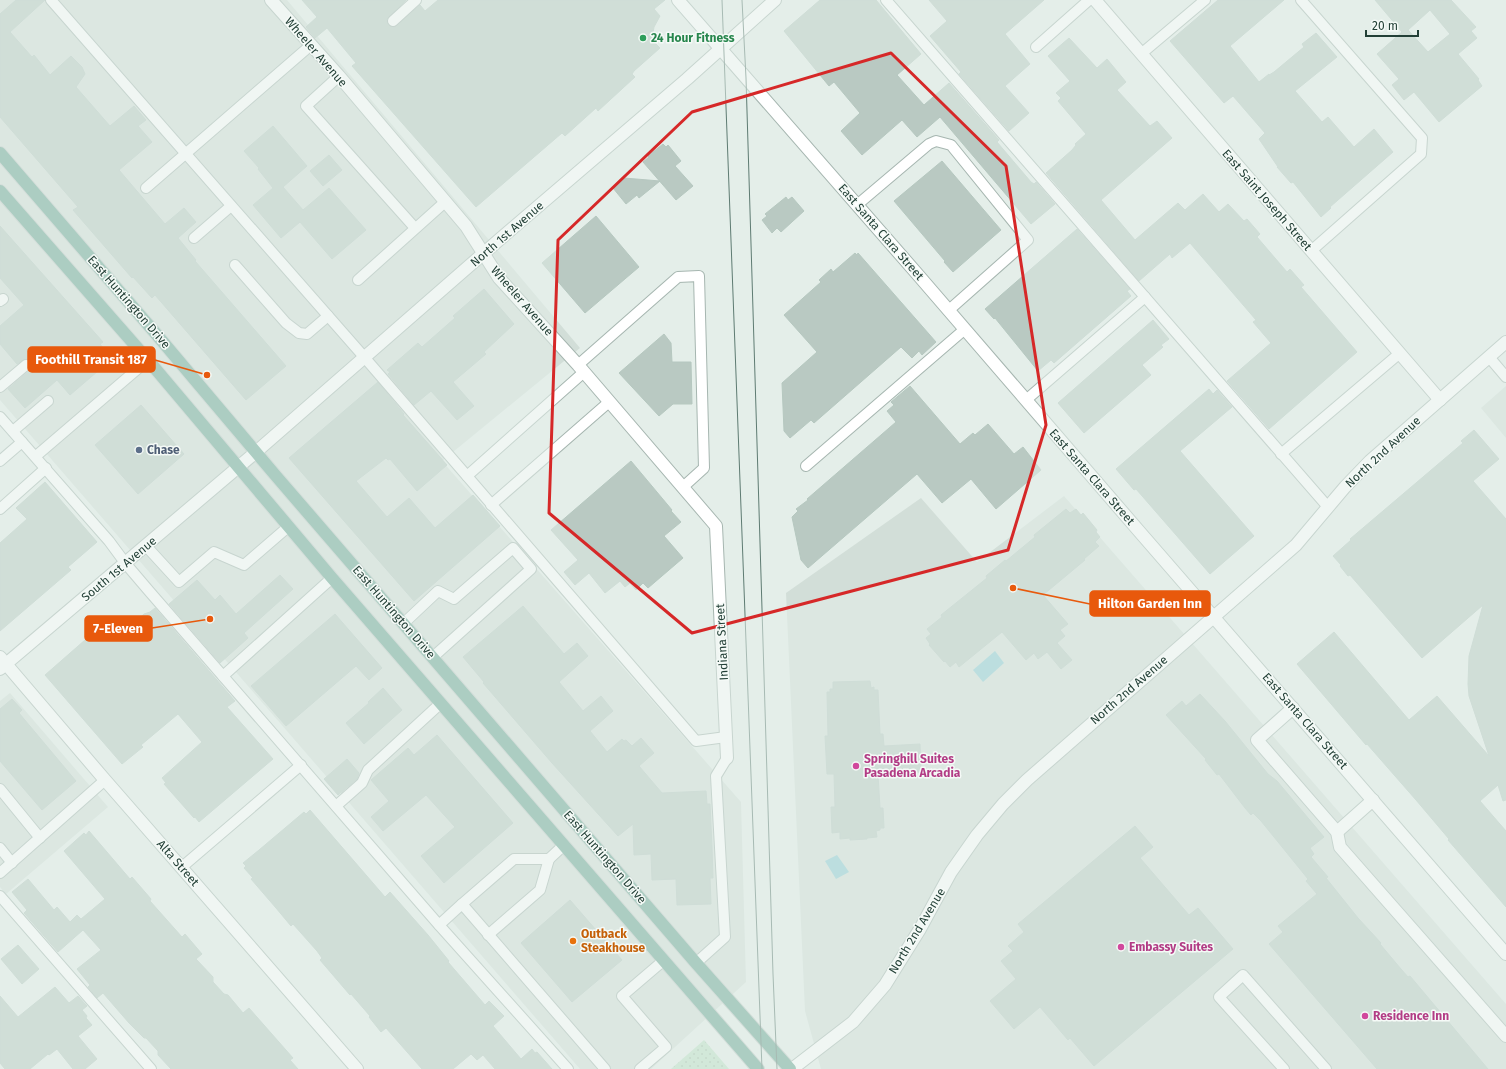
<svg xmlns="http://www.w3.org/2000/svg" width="1506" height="1069" font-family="'Fira Sans',sans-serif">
<defs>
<pattern id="green-dots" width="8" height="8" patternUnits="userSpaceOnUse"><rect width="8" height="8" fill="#bddfc5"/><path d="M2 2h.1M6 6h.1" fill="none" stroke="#a2c0aa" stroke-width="1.8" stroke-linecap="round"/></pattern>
</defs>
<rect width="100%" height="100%" fill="#e4eee9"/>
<!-- built -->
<g fill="#d2ded8">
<path d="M 0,0 L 287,0 L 580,348 L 442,461 L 741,802 L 746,982 L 651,1069 L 580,1069 L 0,400 Z"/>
<path d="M 1506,386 L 1506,438 L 1481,408 Z"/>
<path d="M 1064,496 L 1506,1004 L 1506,1069 L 821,1069 L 805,1011 L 786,593 L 921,498 L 977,562 Z"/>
<path d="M 10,693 L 108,807 L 6,894 L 0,887 L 0,701 Z"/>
</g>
<!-- green -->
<path fill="url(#green-dots)" d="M 704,1040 L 729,1069 L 671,1069 Z"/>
<!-- water -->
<g fill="#8ccbd3">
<path d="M 995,651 L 1004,663 L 983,682 L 973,670 Z"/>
<path d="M 837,855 L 849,872 L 836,879 L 825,861 Z"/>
</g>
<!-- building -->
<g fill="#b9c9c2" stroke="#b6c8c0" fill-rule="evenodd">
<path d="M 16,0 L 45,0 L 10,32 L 32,57 L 34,55 L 50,75 L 71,56 L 82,67 L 85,74 L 76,87 L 110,126 L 134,106 L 146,120 L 138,126 L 152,142 L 119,170 L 165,224 L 184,208 L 196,222 L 178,238 L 196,260 L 195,261 L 286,366 L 246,400 L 155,295 L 152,298 L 133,277 L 132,278 L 73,210 L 78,207 L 0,117 L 0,14 Z"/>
<path d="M 302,0 L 406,0 L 387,19 L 388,25 L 394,27 L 420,5 L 425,11 L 438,0 L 665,0 L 654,9 L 660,16 L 654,27 L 653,33 L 656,44 L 660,48 L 634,71 L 632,74 L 635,77 L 598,111 L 596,108 L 565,136 L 562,133 L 476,207 L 352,66 L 356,63 L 327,28 L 315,38 L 306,27 L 317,17 Z"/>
<path d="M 820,0 L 876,0 L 921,54 L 897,75 L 924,105 L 949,83 L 999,140 L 997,142 L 1031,182 L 1034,184 L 1036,182 L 1055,204 L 1031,224 L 940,117 L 917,137 L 902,120 L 862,155 L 841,131 L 860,113 L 834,82 L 829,86 L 784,31 Z"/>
<path d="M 929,0 L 1044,0 L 1005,34 L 1030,64 L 1005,86 L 1029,113 L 1009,131 L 959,74 L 961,72 L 930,36 L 947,21 Z"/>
<path d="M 1218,0 L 1284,0 L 1230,46 L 1259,82 L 1269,74 L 1269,75 L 1274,72 L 1304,47 L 1302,44 L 1316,33 L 1337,57 L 1295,91 L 1322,122 L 1328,117 L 1354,147 L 1374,129 L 1393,152 L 1330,207 L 1331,208 L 1321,217 L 1293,182 L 1291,183 L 1277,167 L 1278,167 L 1259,139 L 1265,133 L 1233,96 L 1224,103 L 1170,41 Z"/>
<path d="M 1375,0 L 1451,0 L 1476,27 L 1471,31 L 1477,38 L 1458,54 L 1479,79 L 1478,80 L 1482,86 L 1439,122 L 1414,92 L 1404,100 L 1392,85 L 1399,79 L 1377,54 L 1402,32 ZM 1430,10 L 1450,34 L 1428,52 L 1408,30 Z"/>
<path d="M 1069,38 L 1097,68 L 1107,59 L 1126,82 L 1117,90 L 1150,126 L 1157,121 L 1172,138 L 1101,200 L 1135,240 L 1178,203 L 1185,210 L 1203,194 L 1219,212 L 1228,204 L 1244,221 L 1247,219 L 1260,234 L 1257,237 L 1287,272 L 1290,269 L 1304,285 L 1301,287 L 1357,352 L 1269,429 L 1227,381 L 1271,343 L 1253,322 L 1256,320 L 1190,243 L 1172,258 L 1170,254 L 1139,281 L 1046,173 L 1072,150 L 1076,145 L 1075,144 L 1086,134 L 1058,101 L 1061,98 L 1056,93 L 1070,81 L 1048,56 Z"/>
<path d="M 273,126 L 307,166 L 283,187 L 303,210 L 329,188 L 366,230 L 332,259 L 300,222 L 281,238 L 253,205 L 273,188 L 258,169 L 259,168 L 244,151 Z"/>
<path d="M 663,144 L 666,147 L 668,145 L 681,161 L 675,166 L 693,186 L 676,200 L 643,162 L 649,157 L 648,156 Z"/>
<path d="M 329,155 L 342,170 L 323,186 L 310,171 Z"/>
<path d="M 942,161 L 1001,230 L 953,272 L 944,262 L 945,261 L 894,201 Z"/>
<path d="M 624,178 L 660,181 L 639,198 L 637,195 L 626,204 L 613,188 Z"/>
<path d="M 786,197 L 788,200 L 792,197 L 804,211 L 781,232 L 777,228 L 772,233 L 762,220 L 767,216 L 765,214 Z"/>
<path d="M 596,216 L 639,267 L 585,313 L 542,263 Z"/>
<path d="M 0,226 L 103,342 L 100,344 L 112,359 L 70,395 L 57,380 L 25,408 L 8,389 L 30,370 L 32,363 L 29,359 L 25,359 L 17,364 L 0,344 L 0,326 L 24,305 L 0,278 Z"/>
<path d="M 1077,229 L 1130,289 L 1127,291 L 1131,296 L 1054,363 L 1051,360 L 1038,371 L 995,318 L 994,319 L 985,309 Z"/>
<path d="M 855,253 L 857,255 L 858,253 L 936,342 L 922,355 L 919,351 L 912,358 L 901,347 L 814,423 L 811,420 L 790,438 L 784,431 L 782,383 L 817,352 L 784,315 L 821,282 L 819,280 L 831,269 L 833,272 Z"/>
<path d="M 484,289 L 514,324 L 484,352 L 486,354 L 453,382 L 474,406 L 457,420 L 431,391 L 414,405 L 388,374 L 390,372 L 387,370 L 418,343 L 422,347 L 455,318 L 453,316 Z"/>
<path d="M 1153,320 L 1169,339 L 1161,345 L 1163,347 L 1142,365 L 1151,375 L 1084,433 L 1058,403 Z"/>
<path d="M 664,334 L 671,343 L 672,362 L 691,362 L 692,404 L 673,404 L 659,416 L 619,373 Z"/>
<path d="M 378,382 L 404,414 L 403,415 L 447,465 L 417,491 L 390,459 L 388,460 L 386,458 L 356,481 L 387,517 L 409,498 L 435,528 L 473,495 L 500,526 L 414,601 L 289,458 Z"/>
<path d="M 910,386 L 960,444 L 973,433 L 975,435 L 988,424 L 1014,454 L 1023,447 L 1041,470 L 996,509 L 971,479 L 942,503 L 917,474 L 808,568 L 801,560 L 792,517 L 798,511 L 796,509 L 808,500 L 807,499 L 896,422 L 887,411 L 894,405 L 891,402 Z"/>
<path d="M 1209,389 L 1213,394 L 1217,390 L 1232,407 L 1180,451 L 1254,536 L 1210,574 L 1136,489 L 1134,490 L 1116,469 Z"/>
<path d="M 141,405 L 184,454 L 138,494 L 95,445 Z"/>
<path d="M 1474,430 L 1499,459 L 1473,481 L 1506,519 L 1506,800 L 1503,801 L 1498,785 L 1480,801 L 1506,831 L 1506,907 L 1448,840 L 1449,839 L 1416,800 L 1367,744 L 1366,745 L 1297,664 L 1334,632 L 1409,720 L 1437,696 L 1489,756 L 1469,696 L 1468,684 L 1469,656 L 1483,605 L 1422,658 L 1350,575 L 1348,576 L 1340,566 L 1341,565 L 1333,556 L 1351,540 L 1350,539 L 1463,443 L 1461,441 Z"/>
<path d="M 631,461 L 672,510 L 671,511 L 681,522 L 664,536 L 683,558 L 648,588 L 643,583 L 636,590 L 630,583 L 625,587 L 620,581 L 605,593 L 589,573 L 575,585 L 564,572 L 578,560 L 551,530 Z"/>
<path d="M 45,482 L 97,542 L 68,567 L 71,570 L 0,631 L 0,543 L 27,519 L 16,508 Z"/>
<path d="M 1066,509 L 1070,513 L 1076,509 L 1081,515 L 1083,513 L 1097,530 L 1096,532 L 1100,537 L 1095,542 L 1099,546 L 1084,559 L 1085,560 L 1043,595 L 1068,624 L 1060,630 L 1065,636 L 1057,643 L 1072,660 L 1061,669 L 1047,652 L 1038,659 L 1034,653 L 1026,660 L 1002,632 L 959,667 L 956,662 L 950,667 L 945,661 L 944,662 L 929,645 L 930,644 L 926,638 L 931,634 L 927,629 L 942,617 L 941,615 L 987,578 L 986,576 L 1005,560 L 1006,561 L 1035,537 L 1034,535 Z"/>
<path d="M 280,575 L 293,589 L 244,633 L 248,638 L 220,663 L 169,604 L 197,580 L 215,600 L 220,595 L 236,614 Z"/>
<path d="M 523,606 L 564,654 L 577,643 L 588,656 L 559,682 L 583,711 L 601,696 L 613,711 L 590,731 L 607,752 L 622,739 L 624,741 L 626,740 L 632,746 L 641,738 L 654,753 L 639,766 L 662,793 L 706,791 L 707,804 L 710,804 L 712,847 L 713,878 L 710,878 L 711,904 L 677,905 L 676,879 L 652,880 L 651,854 L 634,855 L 633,824 L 618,836 L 552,763 L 483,683 L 484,682 L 463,657 Z"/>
<path d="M 155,608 L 235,701 L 227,707 L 273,759 L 199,822 L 195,817 L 194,818 L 164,784 L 166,783 L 162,778 L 202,742 L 178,714 L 141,745 L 143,747 L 122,764 L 45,675 L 101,626 L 114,641 L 144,614 L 150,612 Z"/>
<path d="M 335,614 L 382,668 L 369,680 L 356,666 L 286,726 L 251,686 Z"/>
<path d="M 870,681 L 871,688 L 874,687 L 874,690 L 878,690 L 880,734 L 883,734 L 884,746 L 920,744 L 921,772 L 878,774 L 880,808 L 883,808 L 884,828 L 880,828 L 880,830 L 876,831 L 877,837 L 867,838 L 867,839 L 850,840 L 850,838 L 840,839 L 840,832 L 832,833 L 831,807 L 835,807 L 834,774 L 827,774 L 825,736 L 828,736 L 827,692 L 830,692 L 830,689 L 833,689 L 833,682 Z"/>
<path d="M 383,688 L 402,710 L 364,744 L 346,723 L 369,703 L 368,702 Z"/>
<path d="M 1200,694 L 1225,721 L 1268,774 L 1277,781 L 1324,837 L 1310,848 L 1314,854 L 1311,857 L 1328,877 L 1326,878 L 1358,918 L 1381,943 L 1380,944 L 1401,969 L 1408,977 L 1410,976 L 1488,1069 L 1377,1069 L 1269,944 L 1283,932 L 1278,926 L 1317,894 L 1306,881 L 1308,879 L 1261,821 L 1253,813 L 1251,815 L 1245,808 L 1219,774 L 1217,775 L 1205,760 L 1206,759 L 1166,715 L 1182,701 L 1186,706 Z"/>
<path d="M 12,699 L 22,710 L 19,713 L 76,781 L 42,810 L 0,761 L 0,709 Z"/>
<path d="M 437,735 L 513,823 L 444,883 L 421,856 L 455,827 L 426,795 L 383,831 L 371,817 L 389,801 L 371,780 L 408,748 L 414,755 Z"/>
<path d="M 347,759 L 359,773 L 357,779 L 338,795 L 324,779 Z"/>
<path d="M 310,810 L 385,897 L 390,892 L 428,935 L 449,961 L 448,962 L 485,1005 L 489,1001 L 504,1016 L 493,1026 L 521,1059 L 532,1049 L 535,1053 L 537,1052 L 552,1069 L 495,1069 L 483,1055 L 477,1060 L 471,1054 L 453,1069 L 422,1069 L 386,1028 L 381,1032 L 369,1017 L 370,1016 L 351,994 L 350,995 L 320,960 L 322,958 L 317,951 L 293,924 L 291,926 L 276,908 L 251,879 L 253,878 L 244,868 L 246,866 L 243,863 L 259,850 L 304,812 L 306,814 Z"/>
<path d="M 1135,826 L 1153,847 L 1140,858 L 1189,915 L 1198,908 L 1233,949 L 1094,1066 L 1070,1038 L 1068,1040 L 1040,1007 L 1014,1029 L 990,1001 L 1016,979 L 1001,961 L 1013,951 L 1008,946 L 1024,932 L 1018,924 Z"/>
<path d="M 89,831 L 130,879 L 132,877 L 151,899 L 150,901 L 182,937 L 185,934 L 202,954 L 196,959 L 213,977 L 213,982 L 224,994 L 228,995 L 243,1013 L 249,1008 L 293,1058 L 290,1060 L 298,1069 L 171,1069 L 158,1055 L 158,1051 L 146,1038 L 144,1038 L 129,1023 L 103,993 L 97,998 L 88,987 L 90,985 L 77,969 L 101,950 L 83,930 L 58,952 L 24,913 L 27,910 L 12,892 L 28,879 L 54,910 L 57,907 L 70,922 L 77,915 L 81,919 L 105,899 L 64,851 L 84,833 L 86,835 Z"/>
<path d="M 570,900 L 622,960 L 572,1002 L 521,943 Z"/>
<path d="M 18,945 L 39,969 L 22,984 L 1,959 Z"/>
<path d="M 55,987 L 69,1003 L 78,996 L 87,1006 L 82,1010 L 87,1016 L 86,1018 L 92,1025 L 78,1036 L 97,1059 L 85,1069 L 73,1069 L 57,1049 L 49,1055 L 48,1054 L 30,1069 L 5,1069 L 0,1063 L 0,996 L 18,1017 Z"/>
</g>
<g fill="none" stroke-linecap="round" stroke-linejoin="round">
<defs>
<g id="service">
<path d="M 51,0 L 365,358 L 696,741 L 726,737"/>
<path d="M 886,0 L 1328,507"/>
<path d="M 1301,0 L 1422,138 L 1421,154 L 1311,251"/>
<path d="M 393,21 L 416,0"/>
<path d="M 1036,47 L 1089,0"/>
<path d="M 1141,54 L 1205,0"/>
<path d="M 339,76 L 306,106 L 415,228"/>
<path d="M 146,188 L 311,45"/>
<path d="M 857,205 L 929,144 L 936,141 L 951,145 L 1028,240 L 949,310"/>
<path d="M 194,238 L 231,206"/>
<path d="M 235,265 L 286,323 L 299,333 L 307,334 L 328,316"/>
<path d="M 358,280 L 445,202"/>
<path d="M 0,301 L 3,299"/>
<path d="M 1489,357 L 1506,377"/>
<path d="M 578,365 L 678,277 L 699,276 L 704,468 L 683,487"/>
<path d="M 0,387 L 26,365"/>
<path d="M 1026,400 L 1145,297"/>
<path d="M 0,417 L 109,541 L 126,564 L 149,591 L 439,925 L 568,1069"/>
<path d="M 13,431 L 48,401"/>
<path d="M 1281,454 L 1400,353"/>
<path d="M 36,456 L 148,360"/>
<path d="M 0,461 L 22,442"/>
<path d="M 806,466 L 965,329"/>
<path d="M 467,476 L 584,372"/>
<path d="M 491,505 L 609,402"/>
<path d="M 0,509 L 46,468"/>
<path d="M 146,546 L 179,582 L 214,552 L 244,565 L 288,527"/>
<path d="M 404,623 L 438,591 L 454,599 L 513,548 L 531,569 L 433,657"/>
<path d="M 223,676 L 332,578"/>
<path d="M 0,789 L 40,838"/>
<path d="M 336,806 L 362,783 L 368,770 L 441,703"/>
<path d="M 564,845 L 549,859 L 514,859 L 462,904 L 605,1069"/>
<path d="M 0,848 L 12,863"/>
<path d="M 182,867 L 301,765"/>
<path d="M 0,873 L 105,780"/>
<path d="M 0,896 L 151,1069"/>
<path d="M 439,925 L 462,904"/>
<path d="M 488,935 L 540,890 L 549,859"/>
<path d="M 696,963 L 725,937 L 716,776 L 727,758"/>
<path d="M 640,1069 L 666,1047 L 622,996 L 663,961"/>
<path d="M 1284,1069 L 1219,997 L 1243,975 L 1326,1069"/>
</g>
<g id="minor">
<path d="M 271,0 L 339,76 L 466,226 L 499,278 L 578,365 L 716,526 L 727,758"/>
<path d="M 1095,0 L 1440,400"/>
<path d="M 0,657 L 105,780 L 357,1069"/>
<path d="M 1293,708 L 1257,740 L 1337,832 L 1340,847 L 1506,1036"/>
<path d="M 1337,832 L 1373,800"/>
</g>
<g id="tertiary">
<path d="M 678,0 L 919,276 L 1138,530 L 1506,954"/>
<path d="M 0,669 L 256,452 L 500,239 L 687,79 L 775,0"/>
<path d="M 792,1069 L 853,1022 L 885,985 L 920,929 L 951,872 L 977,835 L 1003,804 L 1027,780 L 1296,545 L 1345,487 L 1370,461 L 1506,342"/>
</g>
<g id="primary">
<path d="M 0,153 L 157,335 L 276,476 L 696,963 L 790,1069"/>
<path d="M 0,191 L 148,360 L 332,578 L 758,1069"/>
</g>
</defs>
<!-- service casing -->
<use href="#service" stroke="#a6b6b0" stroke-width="12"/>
<!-- minor casing -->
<use href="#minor" stroke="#a6b6b0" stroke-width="14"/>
<!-- tertiary casing -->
<use href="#tertiary" stroke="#a6b6b0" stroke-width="14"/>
<!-- primary casing -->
<use href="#primary" stroke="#c1cac7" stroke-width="14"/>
<!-- service -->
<use href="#service" stroke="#fff" stroke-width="10"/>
<!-- minor -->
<use href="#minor" stroke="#fff" stroke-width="12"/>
<!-- tertiary -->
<use href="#tertiary" stroke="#fff" stroke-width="12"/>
<!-- primary -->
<use href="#primary" stroke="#68a492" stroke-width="12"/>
<!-- tram -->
<g stroke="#5e7b72" stroke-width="1">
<path d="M 722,0 L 762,1069"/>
<path d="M 742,0 L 746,78 L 773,974 L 777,1069"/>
</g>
</g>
<!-- marked area -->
<path d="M0 0H1506V1069H0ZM 891,53 L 1006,166 L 1046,425 L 1008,550 L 692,633 L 549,513 L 558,240 L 692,112 Z" fill="#e4eee9" fill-opacity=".55" fill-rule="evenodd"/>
<path fill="none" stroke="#d62828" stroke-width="3" stroke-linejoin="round" d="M 891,53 L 1006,166 L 1046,425 L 1008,550 L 692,633 L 549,513 L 558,240 L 692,112 Z"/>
<!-- markers -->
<circle fill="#2e9e5b" stroke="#f5faf7" stroke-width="1.5" cx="643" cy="38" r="4"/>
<circle fill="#5c6f8a" stroke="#f5faf7" stroke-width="1.5" cx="139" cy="450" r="4"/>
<g fill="#d1479c" stroke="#f5faf7" stroke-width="1.5">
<circle cx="856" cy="766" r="4"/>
<circle cx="1121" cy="947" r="4"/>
<circle cx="1365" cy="1016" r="4"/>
</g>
<circle fill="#e8710a" stroke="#f5faf7" stroke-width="1.5" cx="573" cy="941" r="4"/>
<g text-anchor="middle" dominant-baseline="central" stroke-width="3" stroke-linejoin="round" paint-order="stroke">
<!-- leisure labels -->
<g font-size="12" font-weight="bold" fill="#27864d" stroke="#f5faf7" text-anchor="start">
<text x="651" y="38">24 Hour Fitness</text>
</g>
<!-- street labels -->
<g font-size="12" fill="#234037" stroke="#f5faf7">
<text transform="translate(316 52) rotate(49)">Wheeler Avenue</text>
<text transform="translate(1267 200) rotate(49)">East Saint Joseph Street</text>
<text transform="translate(881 232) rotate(49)">East Santa Clara Street</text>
<text transform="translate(507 234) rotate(-41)">North 1st Avenue</text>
<text transform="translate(522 301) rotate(49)">Wheeler Avenue</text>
<text transform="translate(129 302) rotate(49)">East Huntington Drive</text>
<text transform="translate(1383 452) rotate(-43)">North 2nd Avenue</text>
<text transform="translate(1092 477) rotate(49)">East Santa Clara Street</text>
<text transform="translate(119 569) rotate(-40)">South 1st Avenue</text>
<text transform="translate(394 612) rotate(49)">East Huntington Drive</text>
<text transform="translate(722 642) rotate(-93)">Indiana Street</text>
<text transform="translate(1129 690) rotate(-41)">North 2nd Avenue</text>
<text transform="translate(1305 721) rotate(49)">East Santa Clara Street</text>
<text transform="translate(605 857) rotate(49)">East Huntington Drive</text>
<text transform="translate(178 863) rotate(49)">Alta Street</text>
<text transform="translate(917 931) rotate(-59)">North 2nd Avenue</text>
</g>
<!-- service labels -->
<g font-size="12" font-weight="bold" fill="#4e5e75" stroke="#f5faf7" text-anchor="start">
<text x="147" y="450">Chase</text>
</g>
<!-- hotel labels -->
<g font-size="12" font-weight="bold" fill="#b23c85" stroke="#f5faf7" text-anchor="start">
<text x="864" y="759">Springhill Suites<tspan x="864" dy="14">Pasadena Arcadia</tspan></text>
<text x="1129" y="947">Embassy Suites</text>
<text x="1373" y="1016">Residence Inn</text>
</g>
<!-- food labels -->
<g font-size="12" font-weight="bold" fill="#c56008" stroke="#f5faf7" text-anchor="start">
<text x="581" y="934">Outback<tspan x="581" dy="14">Steakhouse</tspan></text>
</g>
</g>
<!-- callouts -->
<path fill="none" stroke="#e8590c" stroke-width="1.5" d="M207 375L155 360M1013 588L1090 604M210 619L152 628"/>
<g fill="#e8590c" stroke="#f5faf7" stroke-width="1.5">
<circle cx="207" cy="375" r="4"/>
<circle cx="1013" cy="588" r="4"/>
<circle cx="210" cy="619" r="4"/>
</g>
<g fill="#e8590c" stroke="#e8590c" stroke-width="1.5">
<rect x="28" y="347" width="127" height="25" rx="4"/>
<rect x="1090" y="591" width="120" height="25" rx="4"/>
<rect x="85" y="616" width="67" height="25" rx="4"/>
</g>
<g font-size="13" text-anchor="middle" font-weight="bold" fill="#fff">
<text x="91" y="364">Foothill Transit 187</text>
<text x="1150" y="608">Hilton Garden Inn</text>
<text x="118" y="633">7-Eleven</text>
</g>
<!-- scale -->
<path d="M1366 30v6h52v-6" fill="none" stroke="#234037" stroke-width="2"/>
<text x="1372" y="30" font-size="12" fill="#234037" stroke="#f5faf7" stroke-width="3" paint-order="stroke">20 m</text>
</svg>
